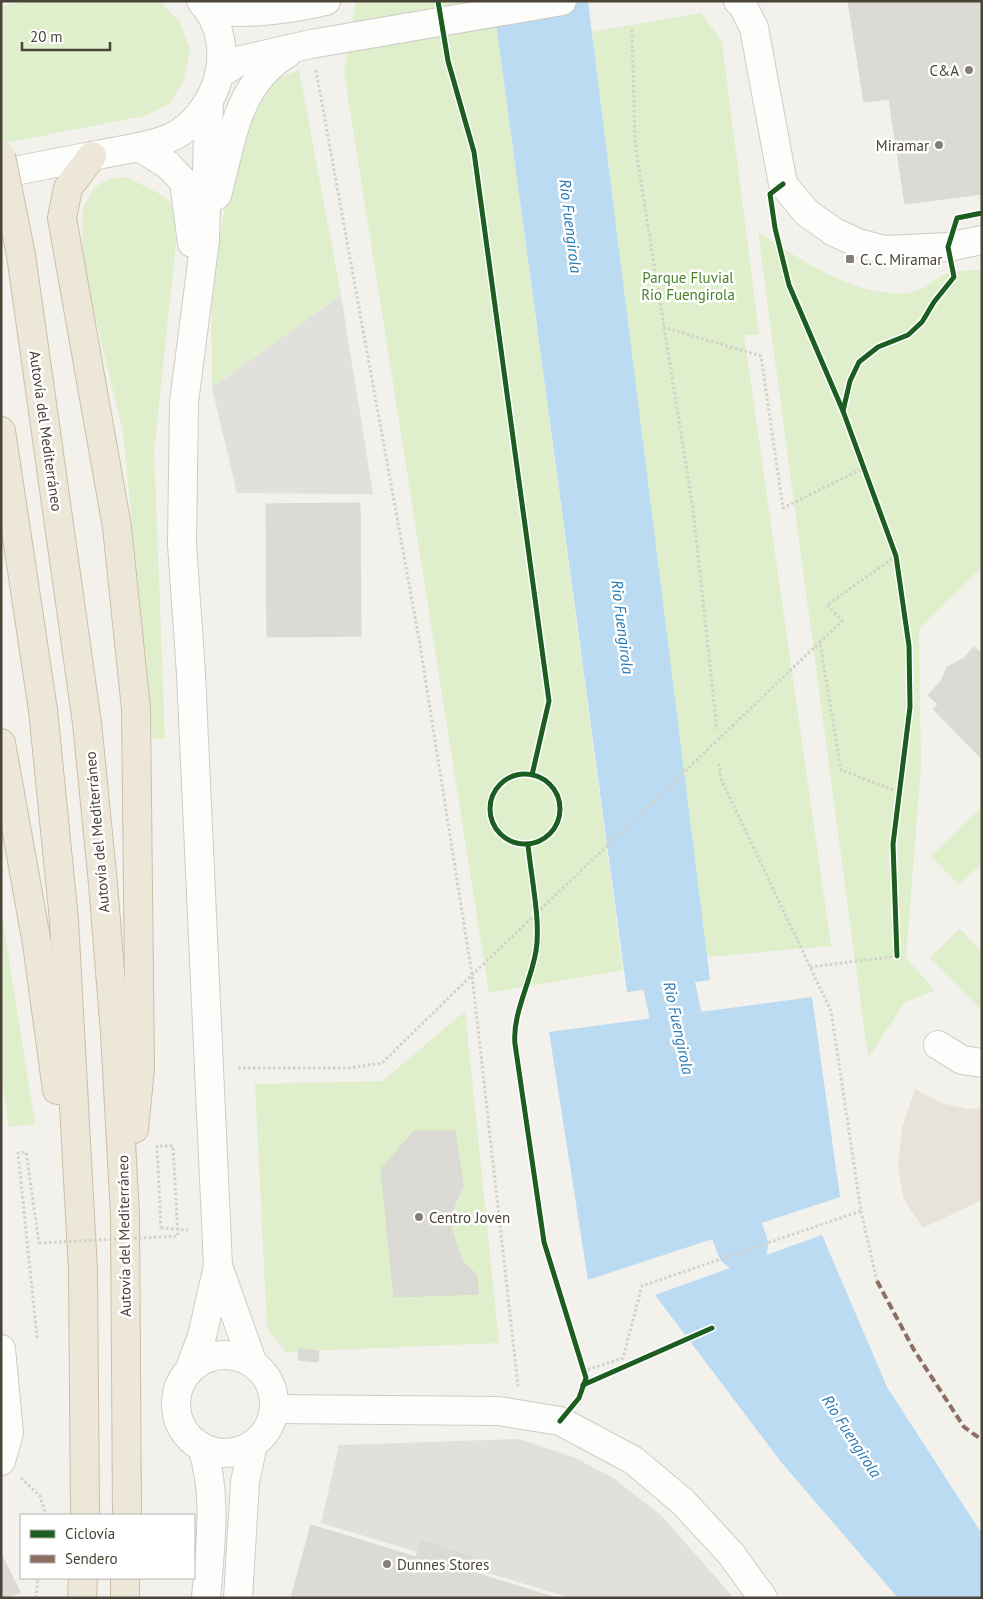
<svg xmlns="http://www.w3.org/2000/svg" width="983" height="1599" font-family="'PT Sans',sans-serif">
<rect width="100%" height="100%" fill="#f2f1ec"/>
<!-- residential -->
<path fill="#e7e3d9" d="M 915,1089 L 941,1103 L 968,1109 L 982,1108 L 982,1200 L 923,1228 L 904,1200 L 898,1167 L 902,1128 Z"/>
<!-- green -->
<g fill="#dfeecb">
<path d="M 26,1 L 159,1 L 180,22 L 190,49 L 184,80 L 169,104 L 144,116 L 1,144 L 1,6 Z"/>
<path d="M 356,1 L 493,1 L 623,970 L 489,993 L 344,72 Z"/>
<path d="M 701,13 L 722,42 L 759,334 L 744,335 L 831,946 L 706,957 L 592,32 Z"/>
<path d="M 299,70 L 341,295 L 212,388 L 211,280 L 230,182 L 247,121 L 273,80 Z"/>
<path d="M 126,177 L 160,194 L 175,206 L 178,225 L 154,451 L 165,739 L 153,738 L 123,432 L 82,261 L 83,207 L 94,188 L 108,179 Z"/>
<path d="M 758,232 C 802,260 852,297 907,293 C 923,292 931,281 944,275 C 954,270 971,271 982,269 L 982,567 L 919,629 L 921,766 L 906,958 L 935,991 L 905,1002 L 868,1058 Z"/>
<path d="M 982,807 L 982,863 L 959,885 L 931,856 Z"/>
<path d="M 1,909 L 35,1124 L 9,1127 L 1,1074 Z"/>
<path d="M 960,929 L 982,952 L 982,1011 L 930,958 Z"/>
<path d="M 465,1011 L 499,1343 L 286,1352 L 267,1328 L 255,1084 L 383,1081 Z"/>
</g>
<!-- parking -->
<g fill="#e2e0dc">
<path d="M 341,295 L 373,494 L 237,493 L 212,388 Z"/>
<path d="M 519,1439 L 573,1457 L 612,1477 L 661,1515 L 734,1598 L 571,1598 L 321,1523 L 339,1445 Z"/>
</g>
<!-- water -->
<g fill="#badbf2">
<path d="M 493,1 L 588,1 L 710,980 L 627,992 Z"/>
<path d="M 812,997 L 840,1197 L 588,1280 L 549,1032 Z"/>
<path d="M 822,1235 L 887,1387 L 982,1534 L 982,1598 L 898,1598 L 781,1462 L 655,1295 Z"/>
</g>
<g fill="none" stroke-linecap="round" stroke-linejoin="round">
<!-- river -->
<g stroke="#badbf2" stroke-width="52">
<path d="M 659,913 L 669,985 L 691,1087"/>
<path d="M 713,1164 L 742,1245"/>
</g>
</g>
<!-- building -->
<g fill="#dcdad4" stroke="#dbd8d1">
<path d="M 848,1 L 982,1 L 982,194 L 905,204 L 889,99 L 864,102 Z"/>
<path d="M 360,503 L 361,636 L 267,637 L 266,504 Z"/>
<path d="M 974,647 L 982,653 L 982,759 L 933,709 L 938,705 L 928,695 L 941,681 L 947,667 L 963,659 Z"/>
<path d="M 414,1131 L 455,1131 L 463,1186 L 454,1206 L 451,1227 L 462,1261 L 477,1275 L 478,1294 L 394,1297 L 381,1169 Z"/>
<path d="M 299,1349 L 319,1351 L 318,1362 L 298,1360 Z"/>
<path d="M 311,1525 L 416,1557 L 421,1541 L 474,1558 L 470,1571 L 556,1598 L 291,1598 Z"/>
<path d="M 1,1554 L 20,1592 L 8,1598 L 1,1598 Z"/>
</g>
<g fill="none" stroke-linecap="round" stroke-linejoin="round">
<defs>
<g id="minor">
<path d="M 738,1 L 742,4 L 754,28 L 783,184 L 807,213 L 834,232 L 858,243 L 885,250 L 948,247 L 982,240"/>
<path d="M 209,10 C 247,15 288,10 326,1"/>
<path d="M 220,74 L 241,60 L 311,44 L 562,1"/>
<path d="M 209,101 L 205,240 L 184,402 L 182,544 L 191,674 L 218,1266 L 253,1364"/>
<path d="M 139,147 L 168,165 L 184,182 L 192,243"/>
<path d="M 1,174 C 38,166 76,159 113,152 C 132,148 163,144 179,133 C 202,118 218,91 221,64 C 223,40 218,20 201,1"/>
<path d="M 217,195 C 232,141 236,84 288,53"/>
<path d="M 938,1045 L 962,1060 L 982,1063"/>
<path d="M 1,1349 L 9,1433 L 1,1461"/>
<circle cx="225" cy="1404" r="49"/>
<path d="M 189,1371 L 202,1336 L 218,1266"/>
<path d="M 274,1409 L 499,1411 L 560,1421 L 633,1460 L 683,1502 L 731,1554 L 763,1598"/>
<path d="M 202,1447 C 218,1496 210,1547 206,1598"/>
<path d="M 238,1598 L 245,1482 L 253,1444"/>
</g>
<g id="motorway">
<path d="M 92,156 L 68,188 L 62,218 L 117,527 L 136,709 L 140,1069 L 134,1129"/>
<path d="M 21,255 L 87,723 L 103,884 L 115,1033 L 125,1215 L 127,1515"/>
<path d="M 1,431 L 43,710 L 64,920 L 83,1271 L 85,1515"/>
<path d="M 1,743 L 37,944 L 57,1090"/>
<path d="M 82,1598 L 83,1578"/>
<path d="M 125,1598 L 125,1578"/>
</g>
</defs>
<!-- minor casing -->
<use href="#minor" stroke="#ceccc6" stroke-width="30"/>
<!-- motorway casing -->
<use href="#motorway" stroke="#ccbfa6" stroke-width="30"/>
<!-- path -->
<g stroke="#d2d1cb" stroke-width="3" stroke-dasharray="2.5 2.5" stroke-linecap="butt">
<path d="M 632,30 L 635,144 L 693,509 L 717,730"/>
<path d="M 316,70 L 419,639 L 472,975 L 518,1386"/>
<path d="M 663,327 L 761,356 L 783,508 L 864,468"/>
<path d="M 896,556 L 827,605 L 842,621 L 820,642 L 841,770 L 899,792"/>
<path d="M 810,967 L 897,956"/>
<path d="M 238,1068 L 349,1068 L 382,1063 L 471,976"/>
<path d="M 861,1211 L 877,1281"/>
<path d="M 161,1228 L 188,1230"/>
<path d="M 37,1338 L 18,1153 L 26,1152 L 39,1243"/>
<path d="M 583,1371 L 623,1358 L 642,1286 L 861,1211 L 831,1011 L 721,779 L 719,763"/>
<path d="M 21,1478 L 40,1496 L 46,1515"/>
<path d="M 36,1598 L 38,1578"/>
</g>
<!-- minor -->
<use href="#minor" stroke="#fdfdfc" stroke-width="28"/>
<!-- motorway -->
<use href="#motorway" stroke="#ede7da" stroke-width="28"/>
<defs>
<path id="motorway-bridge" d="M 1,156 L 21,255"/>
</defs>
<!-- motorway-bridge casing -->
<use href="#motorway-bridge" stroke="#ccbfa6" stroke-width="30" stroke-linecap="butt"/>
<!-- path-bridge -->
<g stroke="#d2d1cb" stroke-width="3" stroke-dasharray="2.5 2.5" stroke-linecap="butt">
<path d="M 472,975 L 820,642"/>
<path d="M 39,1243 L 178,1236 L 173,1146 L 157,1146 L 161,1228"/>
</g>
<!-- motorway-bridge -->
<use href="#motorway-bridge" stroke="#ede7da" stroke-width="28"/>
<!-- quiet -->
<path stroke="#8d6e63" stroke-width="4" stroke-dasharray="8 4" stroke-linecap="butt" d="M 877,1281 L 914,1350 L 964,1427 L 982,1440"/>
<defs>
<g id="cycleway">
<path d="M 438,1 L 448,61 L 474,152 L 549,701 L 532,775"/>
<path d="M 783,184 L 770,194 L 775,228 L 789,285 L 843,411"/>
<circle cx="525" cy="809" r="35"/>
<path d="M 528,845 C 531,876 541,922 536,951 C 531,982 512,1014 515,1044 L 544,1242 L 586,1378 L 579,1398 L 560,1421"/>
<path d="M 897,956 L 893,844 L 910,707 L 909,646 L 896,556 L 843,411 L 850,381 L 859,362 L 878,347 L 908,335 L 922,322 L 934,302 L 954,277 L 948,247 L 957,218 L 982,213"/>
<path d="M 583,1385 L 712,1328"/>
</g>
</defs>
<!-- cycleway casing -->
<use href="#cycleway" stroke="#fff" stroke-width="8"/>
<!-- cycleway -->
<use href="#cycleway" stroke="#1b5e20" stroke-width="5"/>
</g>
<!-- markers -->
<g fill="#858076" stroke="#fff" stroke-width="2">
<circle cx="969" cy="70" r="5"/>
<circle cx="939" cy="145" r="5"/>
<rect x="845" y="254" width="10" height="10" rx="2.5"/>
<circle cx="419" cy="1217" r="5"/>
<circle cx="387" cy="1564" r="5"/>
</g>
<g text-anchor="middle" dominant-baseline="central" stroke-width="5" stroke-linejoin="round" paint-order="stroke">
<!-- poi labels -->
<g font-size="15" fill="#4a4337" stroke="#fff" text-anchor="start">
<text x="959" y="70" text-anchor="end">C&amp;A</text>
<text x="929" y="145" text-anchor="end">Miramar</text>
<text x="860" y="259">C. C. Miramar</text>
<text x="429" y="1217">Centro Joven</text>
<text x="397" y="1564">Dunnes Stores</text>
</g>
<!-- park labels -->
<g font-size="15" fill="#478125" stroke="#fff">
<text x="688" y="277">Parque Fluvial<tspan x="688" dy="17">Rio Fuengirola</tspan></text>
</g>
<!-- street labels -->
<g font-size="15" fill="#4a4337" stroke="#fff">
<text transform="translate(46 431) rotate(82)">Autovía del Mediterráneo</text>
<text transform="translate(97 832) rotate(-95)">Autovía del Mediterráneo</text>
<text transform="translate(124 1236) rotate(-91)">Autovía del Mediterráneo</text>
</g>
<!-- water labels -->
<g font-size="16" font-style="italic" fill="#2678b5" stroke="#fff">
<text transform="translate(571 226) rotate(83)">Rio Fuengirola</text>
<text transform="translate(623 627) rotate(83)">Rio Fuengirola</text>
<text transform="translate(679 1028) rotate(78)">Rio Fuengirola</text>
<text transform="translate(852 1436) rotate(57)">Rio Fuengirola</text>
</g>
</g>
<!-- border -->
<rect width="983" height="1599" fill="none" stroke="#4a4337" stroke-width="5"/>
<!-- legend -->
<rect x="20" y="1514" width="175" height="65" fill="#ffffff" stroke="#b7b4af"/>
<rect x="30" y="1530" width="25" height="8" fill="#1b5e20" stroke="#b7b4af"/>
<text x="65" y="1539" font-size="15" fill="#4a4337">Ciclovía</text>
<rect x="30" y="1555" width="25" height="8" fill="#8d6e63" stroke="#b7b4af"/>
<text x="65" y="1564" font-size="15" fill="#4a4337">Sendero</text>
<!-- scale -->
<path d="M22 42v8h88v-8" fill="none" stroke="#4a4337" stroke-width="2.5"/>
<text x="30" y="42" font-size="15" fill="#4a4337" stroke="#ffffff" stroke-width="4" paint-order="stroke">20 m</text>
</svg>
